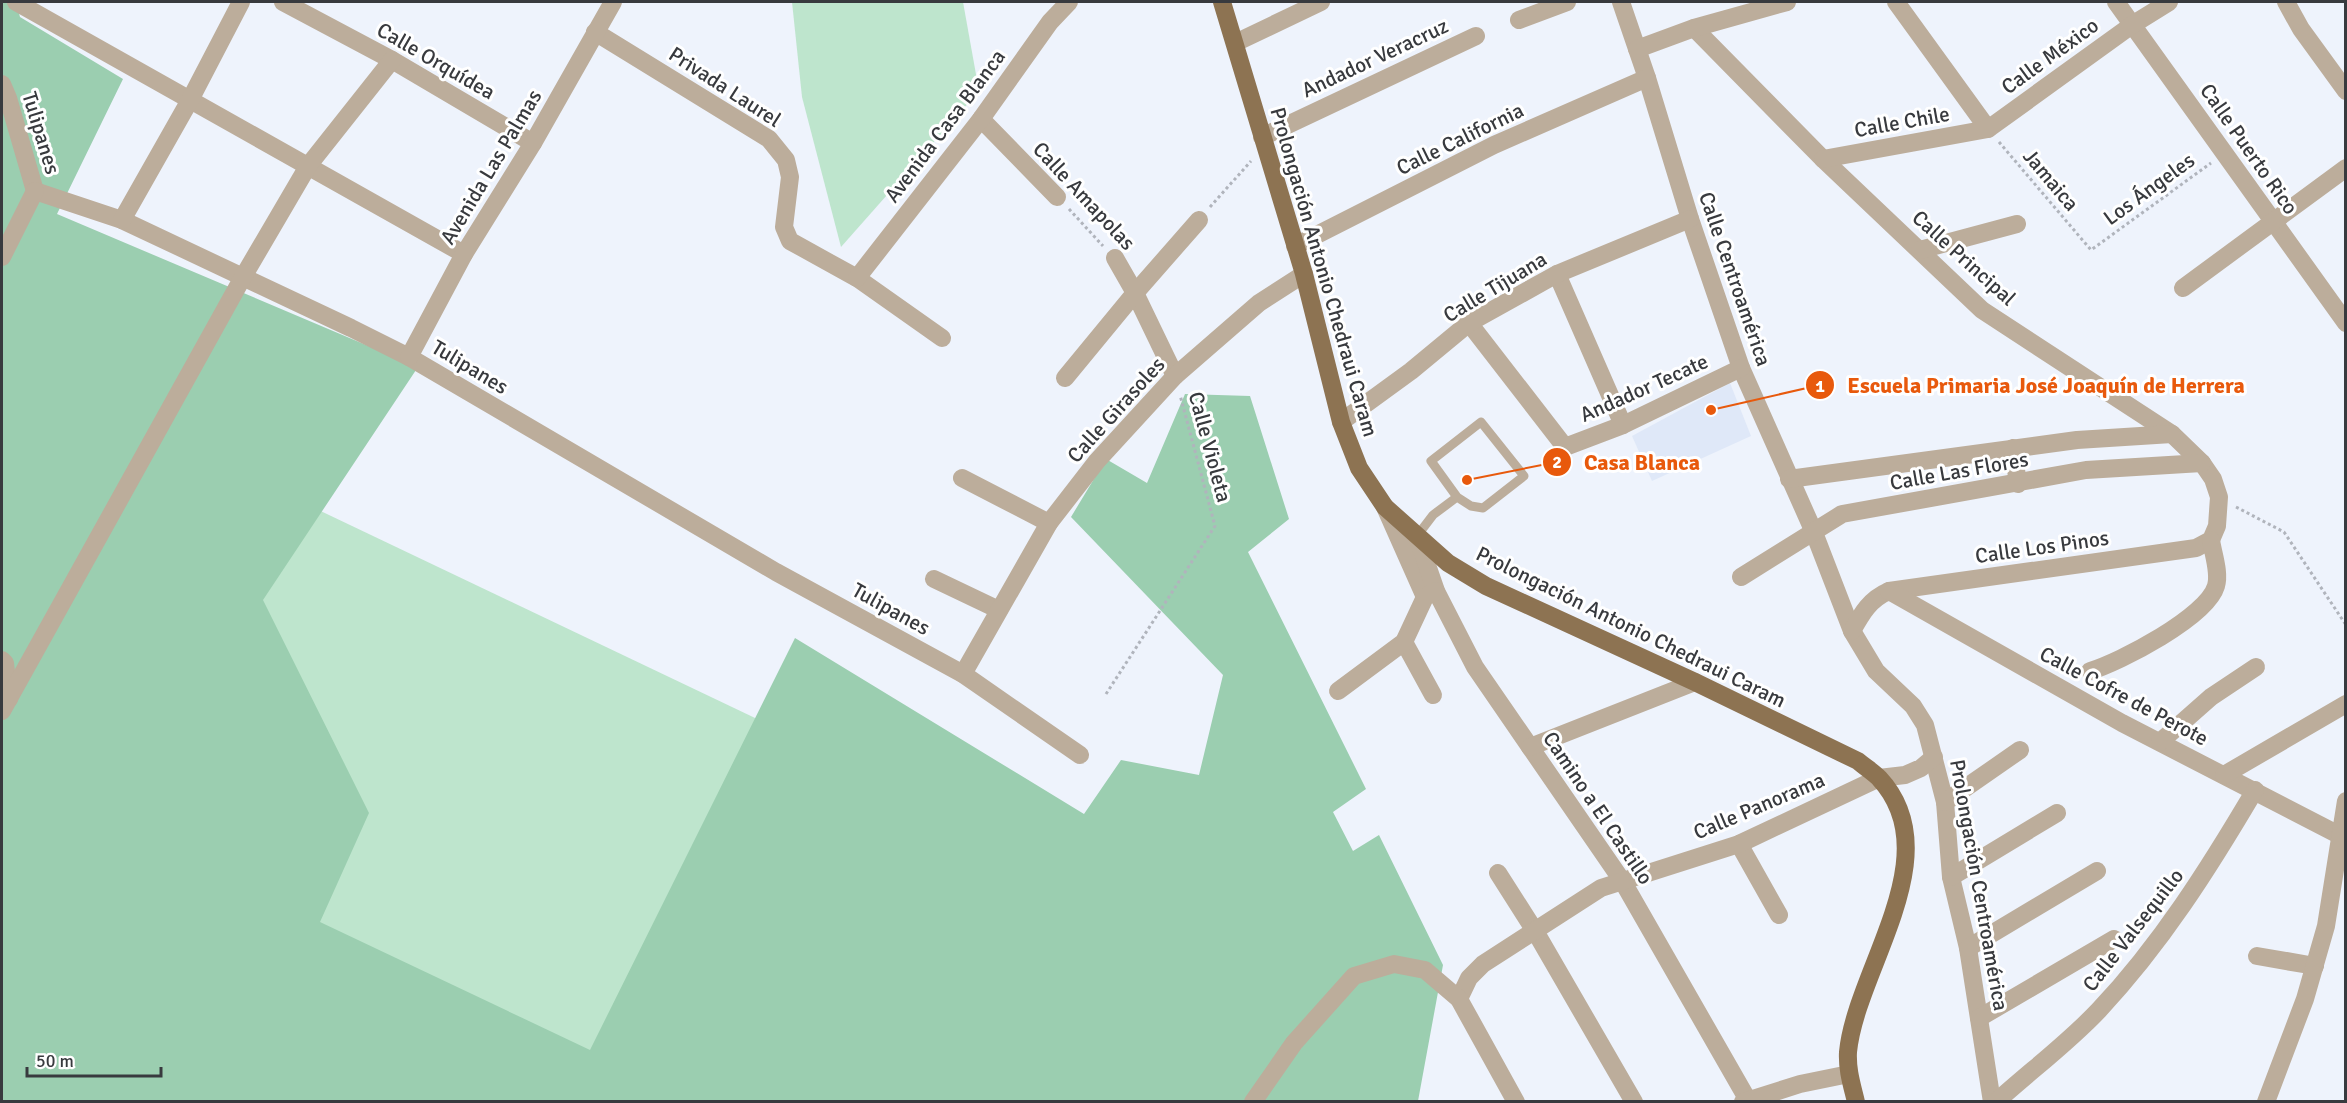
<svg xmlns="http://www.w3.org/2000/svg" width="2347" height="1103" font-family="Signika,sans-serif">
<rect width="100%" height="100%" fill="#eef3fc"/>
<!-- built -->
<path fill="#dfe8f8" d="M 1730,383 L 1751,436 L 1652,481 L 1632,436 Z"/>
<!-- green -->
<g fill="#bee5cd">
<path d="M 792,2 L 963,2 L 979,91 L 841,247 L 802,97 Z"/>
<path d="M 115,413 L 1034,851 L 1123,1101 L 2,1101 L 2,600 Z"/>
</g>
<!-- forest -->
<path fill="#9bceb0" d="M 2,2 L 16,2 L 20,17 L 123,79 L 57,214 L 418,367 L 263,600 L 369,813 L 320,922 L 590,1050 L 795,638 L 1084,814 L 1121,760 L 1199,775 L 1223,675 L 1071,517 L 1106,459 L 1147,483 L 1185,394 L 1250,396 L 1289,519 L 1248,552 L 1366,789 L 1333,812 L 1353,851 L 1379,835 L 1443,965 L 1418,1101 L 2,1102 Z"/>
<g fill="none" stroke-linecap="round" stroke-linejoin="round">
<!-- path -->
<g stroke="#b0b4bc" stroke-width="3" stroke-dasharray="3 3" stroke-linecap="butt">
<path d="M 1999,142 L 2091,250 L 2211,163"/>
<path d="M 1210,207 L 1251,161"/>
<path d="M 1069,209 L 1103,246"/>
<path d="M 2236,507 L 2284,532 L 2346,625"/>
<path d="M 1106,694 L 1215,526 L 1180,395"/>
</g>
<!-- lane -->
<path stroke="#bcad9b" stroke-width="9" d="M 1417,536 L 1433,515 L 1457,497 L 1431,461 L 1481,422 L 1524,476 L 1483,508 L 1471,506 L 1457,497"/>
<!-- street -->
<g stroke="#bcad9b" stroke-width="18">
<path d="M 16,2 L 464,254"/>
<path d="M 283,2 L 392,60 L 533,143"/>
<path d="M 1621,2 L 1647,78 L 1690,219 L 1741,368 L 1813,530 L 1852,631 L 1876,671 L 1913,706 L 1925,725 L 1945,802 L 1951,877 L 1968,948 L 1992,1102"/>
<path d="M 1896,2 L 1988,129"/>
<path d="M 2116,2 L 2346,323"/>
<path d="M 2286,2 L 2301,29 L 2346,91"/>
<path d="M 1519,20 L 1567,2"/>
<path d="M 1694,28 L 1823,159 L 1982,310 L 2172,434 L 2202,463 L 2213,479 L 2219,497 L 2217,526 L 2211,540 L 2196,548 L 1889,591 C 1870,599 1862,613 1852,631"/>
<path d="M 595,32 L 769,139 L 786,160 L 790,177 L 784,227 L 790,241 L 857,278 L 942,338"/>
<path d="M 1235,43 L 1321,2"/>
<path d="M 1637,49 L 1694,28 L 1787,2"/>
<path d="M 2,84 L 8,98 L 35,191"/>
<path d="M 981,119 L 1057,197"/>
<path d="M 1262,137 L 1476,36"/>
<path d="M 1823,159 L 1988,129 L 2132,25 L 2169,2"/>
<path d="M 35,191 L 122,220 L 351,328 L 409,357 L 776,572 L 963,674 L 1080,755"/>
<path d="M 122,220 L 190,100 L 241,2"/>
<path d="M 1295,246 L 1494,145 L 1647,78"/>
<path d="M 1920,250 L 2017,224"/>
<path d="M 2,257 L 35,191"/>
<path d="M 1115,258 L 1135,293 L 1175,376"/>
<path d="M 1557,274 L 1623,425"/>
<path d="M 857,278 L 981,119 L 1050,22 L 1069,2"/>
<path d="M 2183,288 L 2346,168"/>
<path d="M 1469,323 L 1565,447 L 1623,425 L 1741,368"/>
<path d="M 409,357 L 464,254 L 533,143 L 613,2"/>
<path d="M 1065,378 L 1135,293 L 1199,220"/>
<path d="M 1341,422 L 1411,371 L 1469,323 L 1557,274 L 1690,219"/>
<path d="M 2013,448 L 2018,484"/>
<path d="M 962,478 L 1049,523"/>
<path d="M 1789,479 L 2077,440 L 2172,434"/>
<path d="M 1385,507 L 1425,597"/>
<path d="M 1417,536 L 1436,591 L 1475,667 L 1623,882 L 1749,1102"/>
<path d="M 1741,577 L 1842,514 L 2086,470 L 2202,463"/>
<path d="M 934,579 L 999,610"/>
<path d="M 1889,591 L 2122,723 L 2341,836"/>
<path d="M 1404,642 L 1433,695"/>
<path d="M 2,660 L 5,663 L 9,699"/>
<path d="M 2090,671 C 2120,662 2207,617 2216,586 C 2220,572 2213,554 2211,540"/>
<path d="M 963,674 L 1049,523 L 1097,461 L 1175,376 L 1259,303 L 1304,274"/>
<path d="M 1338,691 L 1404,642 L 1425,597 L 1436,591"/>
<path d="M 2,711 L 243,277 L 308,166 L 392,60"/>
<path d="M 2160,742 L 2211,697 L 2256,667"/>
<path d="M 1530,747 L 1695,682"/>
<path d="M 2224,775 L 2346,704"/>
<path d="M 1945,802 L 2020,750"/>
<path d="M 1739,844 L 1779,915"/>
<path d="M 1498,873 L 1535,931 L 1634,1102"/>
<path d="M 1951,877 L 2057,813"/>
<path d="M 1968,948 L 2097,871"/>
<path d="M 2257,956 L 2315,966"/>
<path d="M 1459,999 L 1469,978 L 1483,964 L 1601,888 L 1739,844 L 1879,778 L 1905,775 L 1921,768 L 1934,757"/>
<path d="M 1979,1018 L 2114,939"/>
<path d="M 1253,1102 L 1294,1043 L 1354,976 L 1394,964 L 1425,970 L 1459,999 L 1516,1102"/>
<path d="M 1743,1102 L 1800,1084 L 1849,1074"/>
<path d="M 1996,1102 C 2029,1072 2068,1043 2099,1010 C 2161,944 2209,868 2255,790"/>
<path d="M 2266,1102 L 2305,999 L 2326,926 L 2346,801"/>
</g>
<!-- primary -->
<path stroke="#8d7352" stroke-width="18" d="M 1222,2 L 1304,274 L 1341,422 L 1359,468 L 1385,507 L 1448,563 L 1486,586 L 1695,682 L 1858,761 C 1865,767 1873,772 1879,778 C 1951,855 1856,969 1848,1052 C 1847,1070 1852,1085 1856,1102"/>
</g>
<g text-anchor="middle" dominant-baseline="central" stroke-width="6" stroke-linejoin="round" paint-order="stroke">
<!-- street labels -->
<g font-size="21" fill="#383a3e" stroke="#fff">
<text transform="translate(2050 56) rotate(-36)">Calle México</text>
<text transform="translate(1375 58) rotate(-25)">Andador Veracruz</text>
<text transform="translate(436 61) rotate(30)">Calle Orquídea</text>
<text transform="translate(725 87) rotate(33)">Privada Laurel</text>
<text transform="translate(1902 122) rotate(-10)">Calle Chile</text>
<text transform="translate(945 126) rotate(-53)">Avenida Casa Blanca</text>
<text transform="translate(41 133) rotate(73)">Tulipanes</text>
<text transform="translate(1460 139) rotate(-26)">Calle California</text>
<text transform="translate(2249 149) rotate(55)">Calle Puerto Rico</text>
<text transform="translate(491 167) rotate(-59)">Avenida Las Palmas</text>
<text transform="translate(2051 180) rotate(50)">Jamaica</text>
<text transform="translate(2149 189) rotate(-36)">Los Ángeles</text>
<text transform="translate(1084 196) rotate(47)">Calle Amapolas</text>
<text transform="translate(1964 258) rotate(42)">Calle Principal</text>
<text transform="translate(1324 272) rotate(74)">Prolongación Antonio Chedraui Caram</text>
<text transform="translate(1735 279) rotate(71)">Calle Centroamérica</text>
<text transform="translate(1495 287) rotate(-31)">Calle Tijuana</text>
<text transform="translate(470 367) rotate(31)">Tulipanes</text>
<text transform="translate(1644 388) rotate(-24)">Andador Tecate</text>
<text transform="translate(1116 410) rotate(-48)">Calle Girasoles</text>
<text transform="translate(1210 447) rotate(75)">Calle Violeta</text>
<text transform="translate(1959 471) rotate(-10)">Calle Las Flores</text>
<text transform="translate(2042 547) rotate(-8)">Calle Los Pinos</text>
<text transform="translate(891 609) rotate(29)">Tulipanes</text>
<text transform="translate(1631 627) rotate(26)">Prolongación Antonio Chedraui Caram</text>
<text transform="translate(2124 696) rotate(28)">Calle Cofre de Perote</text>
<text transform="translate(1759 806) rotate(-23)">Calle Panorama</text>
<text transform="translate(1598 808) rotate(56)">Camino a El Castillo</text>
<text transform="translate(1979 885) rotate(80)">Prolongación Centroamérica</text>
<text transform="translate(2133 930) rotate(-52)">Calle Valsequillo</text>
</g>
</g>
<!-- callouts -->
<path fill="none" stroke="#e8590c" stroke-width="2" d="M1711 410L1820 385M1467 480L1557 462"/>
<g fill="#e8590c" stroke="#fff" stroke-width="2">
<circle cx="1711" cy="410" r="6"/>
<circle cx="1467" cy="480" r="6"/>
<circle cx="1820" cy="385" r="15"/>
<circle cx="1557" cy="462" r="15"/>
</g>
<g font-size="18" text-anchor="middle" font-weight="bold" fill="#fff">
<text x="1820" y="392">1</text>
<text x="1557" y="468">2</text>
</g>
<g font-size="22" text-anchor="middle" font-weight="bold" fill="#e8590c" stroke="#fff" stroke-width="6" stroke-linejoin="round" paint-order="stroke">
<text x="2046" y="393">Escuela Primaria José Joaquín de Herrera</text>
<text x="1642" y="470">Casa Blanca</text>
</g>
<!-- border -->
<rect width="2347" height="1103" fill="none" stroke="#383a3e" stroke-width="6"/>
<!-- scale -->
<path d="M27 1067v9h134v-9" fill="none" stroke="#383a3e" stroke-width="3"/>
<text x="36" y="1067" font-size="18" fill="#383a3e" stroke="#ffffff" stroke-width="4.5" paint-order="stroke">50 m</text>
</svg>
